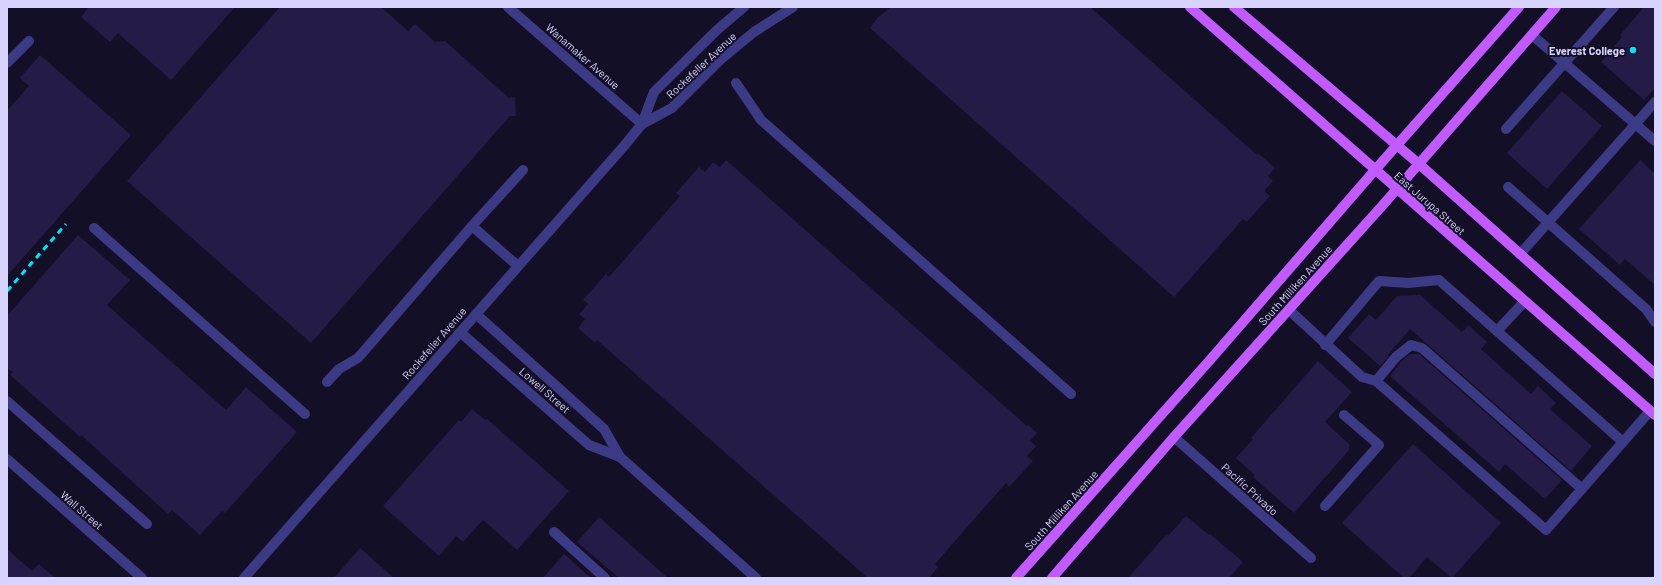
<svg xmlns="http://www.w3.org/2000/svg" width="1662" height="585" font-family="Barlow,sans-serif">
<rect width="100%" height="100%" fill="#130f26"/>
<!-- building -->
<g fill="#241b47">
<path d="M 89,7 L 235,7 L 171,80 L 118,33 L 110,42 L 81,17 Z"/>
<path d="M 280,7 L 381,7 L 408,31 L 415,24 L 435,42 L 445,41 L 509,98 L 515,97 L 516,116 L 510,116 L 311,343 L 127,181 Z"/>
<path d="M 891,7 L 1090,7 L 1257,155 L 1258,153 L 1275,168 L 1268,176 L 1273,181 L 1264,191 L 1270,196 L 1247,222 L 1243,219 L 1174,297 L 870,28 L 878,17 Z"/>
<path d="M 1644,7 L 1655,7 L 1655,88 L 1644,100 L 1601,62 L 1622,37 L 1620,35 Z"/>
<path d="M 40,55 L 131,135 L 7,276 L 7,111 L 29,86 L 20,78 Z"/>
<path d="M 1562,91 L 1602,126 L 1547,189 L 1507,153 Z"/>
<path d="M 726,160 L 1027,426 L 1028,425 L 1037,433 L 1030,441 L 1036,446 L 1027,456 L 1033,461 L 1009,487 L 1006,483 L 969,525 L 935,564 L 938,567 L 929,578 L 868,578 L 597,340 L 595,343 L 578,328 L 585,319 L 579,314 L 588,304 L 583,300 L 606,274 L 609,277 L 645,236 L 680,196 L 676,193 L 699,167 L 705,172 L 713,162 L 720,167 Z"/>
<path d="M 1640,160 L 1655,174 L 1655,285 L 1625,259 L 1620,265 L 1579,229 Z"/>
<path d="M 78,235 L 130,280 L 107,305 L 226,410 L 246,387 L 297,432 L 225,513 L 222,511 L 200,535 L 172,510 L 168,514 L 81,435 L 80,437 L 10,375 L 13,372 L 7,368 L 7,316 Z"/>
<path d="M 1420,295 L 1462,332 L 1468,325 L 1487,342 L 1481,349 L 1531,394 L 1538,386 L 1556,403 L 1550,409 L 1592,446 L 1571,471 L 1410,329 L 1387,356 L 1389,356 L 1380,366 L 1348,338 L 1369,314 L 1376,320 L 1397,296 Z"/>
<path d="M 1410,354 L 1419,354 L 1562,480 L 1545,499 L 1505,464 L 1499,472 L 1390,376 L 1401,362 Z"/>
<path d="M 1318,361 L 1352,392 L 1325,422 L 1349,444 L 1349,450 L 1294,513 L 1253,477 L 1255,475 L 1236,458 L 1253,439 L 1251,438 Z"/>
<path d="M 472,409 L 485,420 L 487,419 L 569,491 L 517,550 L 483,520 L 463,542 L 456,536 L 439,556 L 383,506 L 459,420 L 461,422 Z"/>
<path d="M 1413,444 L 1501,523 L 1452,578 L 1427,557 L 1410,577 L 1403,577 L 1342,523 Z"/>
<path d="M 1186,516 L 1209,535 L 1210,534 L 1243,562 L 1229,578 L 1128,578 L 1167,534 L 1168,536 Z"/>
<path d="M 599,517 L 668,578 L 619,578 L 577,542 Z"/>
<path d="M 360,548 L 394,578 L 334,578 Z"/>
<path d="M 7,549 L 32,571 L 39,564 L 55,578 L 7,578 Z"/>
<path d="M 564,554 L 591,578 L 543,578 Z"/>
</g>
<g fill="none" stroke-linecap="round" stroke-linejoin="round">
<!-- minor -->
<g stroke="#3d3a85" stroke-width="10">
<path d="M 508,7 L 642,124"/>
<path d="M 1532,35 L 1655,141"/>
<path d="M 7,63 L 29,41"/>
<path d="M 736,83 L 761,120 L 1071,394"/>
<path d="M 642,124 L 672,108 L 720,60 L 754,32 L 793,7"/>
<path d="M 1506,129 L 1614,7"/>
<path d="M 1508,187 L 1646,309 L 1655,322"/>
<path d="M 94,228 L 305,414"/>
<path d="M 1520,254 L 1655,102"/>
<path d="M 518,266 L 472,226 L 523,170"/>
<path d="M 1289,310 L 1362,377 L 1376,381 L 1546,530 L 1650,411"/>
<path d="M 476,314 L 604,429 L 620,457 L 756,578"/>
<path d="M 1497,331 L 1524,302"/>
<path d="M 460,332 L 589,445 L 620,457"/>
<path d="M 1325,345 L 1379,281 L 1408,283 L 1439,280 L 1623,442"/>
<path d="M 1376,381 L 1396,357 L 1411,345 L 1422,348 L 1582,489"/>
<path d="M 327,382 L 339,369 L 358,358 L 472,226"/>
<path d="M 7,401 L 147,524"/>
<path d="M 1174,437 L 1311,558"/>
<path d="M 7,459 L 142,578"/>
<path d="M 1325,506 L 1379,445 L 1344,415"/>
<path d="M 554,532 L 605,578"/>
<path d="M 244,578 L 624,146 L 642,124 L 654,92 L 717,30 L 744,7"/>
</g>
<!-- major -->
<g stroke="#c25bff" stroke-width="10">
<path d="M 1190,7 L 1655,415"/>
<path d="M 1234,7 L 1419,164 L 1655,374"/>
<path d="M 1016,578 L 1210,360 L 1375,170 L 1519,7"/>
<path d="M 1052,578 L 1174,437 L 1382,206 L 1556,7"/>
</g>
<!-- rail -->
<path stroke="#00e5ff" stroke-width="3" stroke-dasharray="6 5" stroke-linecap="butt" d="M 7,291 L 66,224"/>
</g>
<!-- markers -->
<circle fill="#00e5ff" stroke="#130f26" stroke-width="1.5" cx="1633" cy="50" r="4"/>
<g text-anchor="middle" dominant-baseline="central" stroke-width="4" stroke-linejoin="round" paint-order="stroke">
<!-- poi labels -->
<g font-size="11" font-weight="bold" fill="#d9d4ff" stroke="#130f26" text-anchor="end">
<text x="1625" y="50">Everest College</text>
</g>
<!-- street labels -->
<g font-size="11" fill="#d9d4ff" stroke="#130f26">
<text transform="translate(583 56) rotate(41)">Wanamaker Avenue</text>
<text transform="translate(701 65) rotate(-43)">Rockefeller Avenue</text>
<text transform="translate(1430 203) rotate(41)">East Jurupa Street</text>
<text transform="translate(1295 285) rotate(-48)">South Milliken Avenue</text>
<text transform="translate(434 343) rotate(-49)">Rockefeller Avenue</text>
<text transform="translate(545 390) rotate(41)">Lowell Street</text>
<text transform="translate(1250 489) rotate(42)">Pacific Privado</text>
<text transform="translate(82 510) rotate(41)">Wall Street</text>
<text transform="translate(1061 510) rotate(-48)">South Milliken Avenue</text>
</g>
</g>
<!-- border -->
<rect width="1662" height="585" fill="none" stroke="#d9d4ff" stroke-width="16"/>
</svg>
